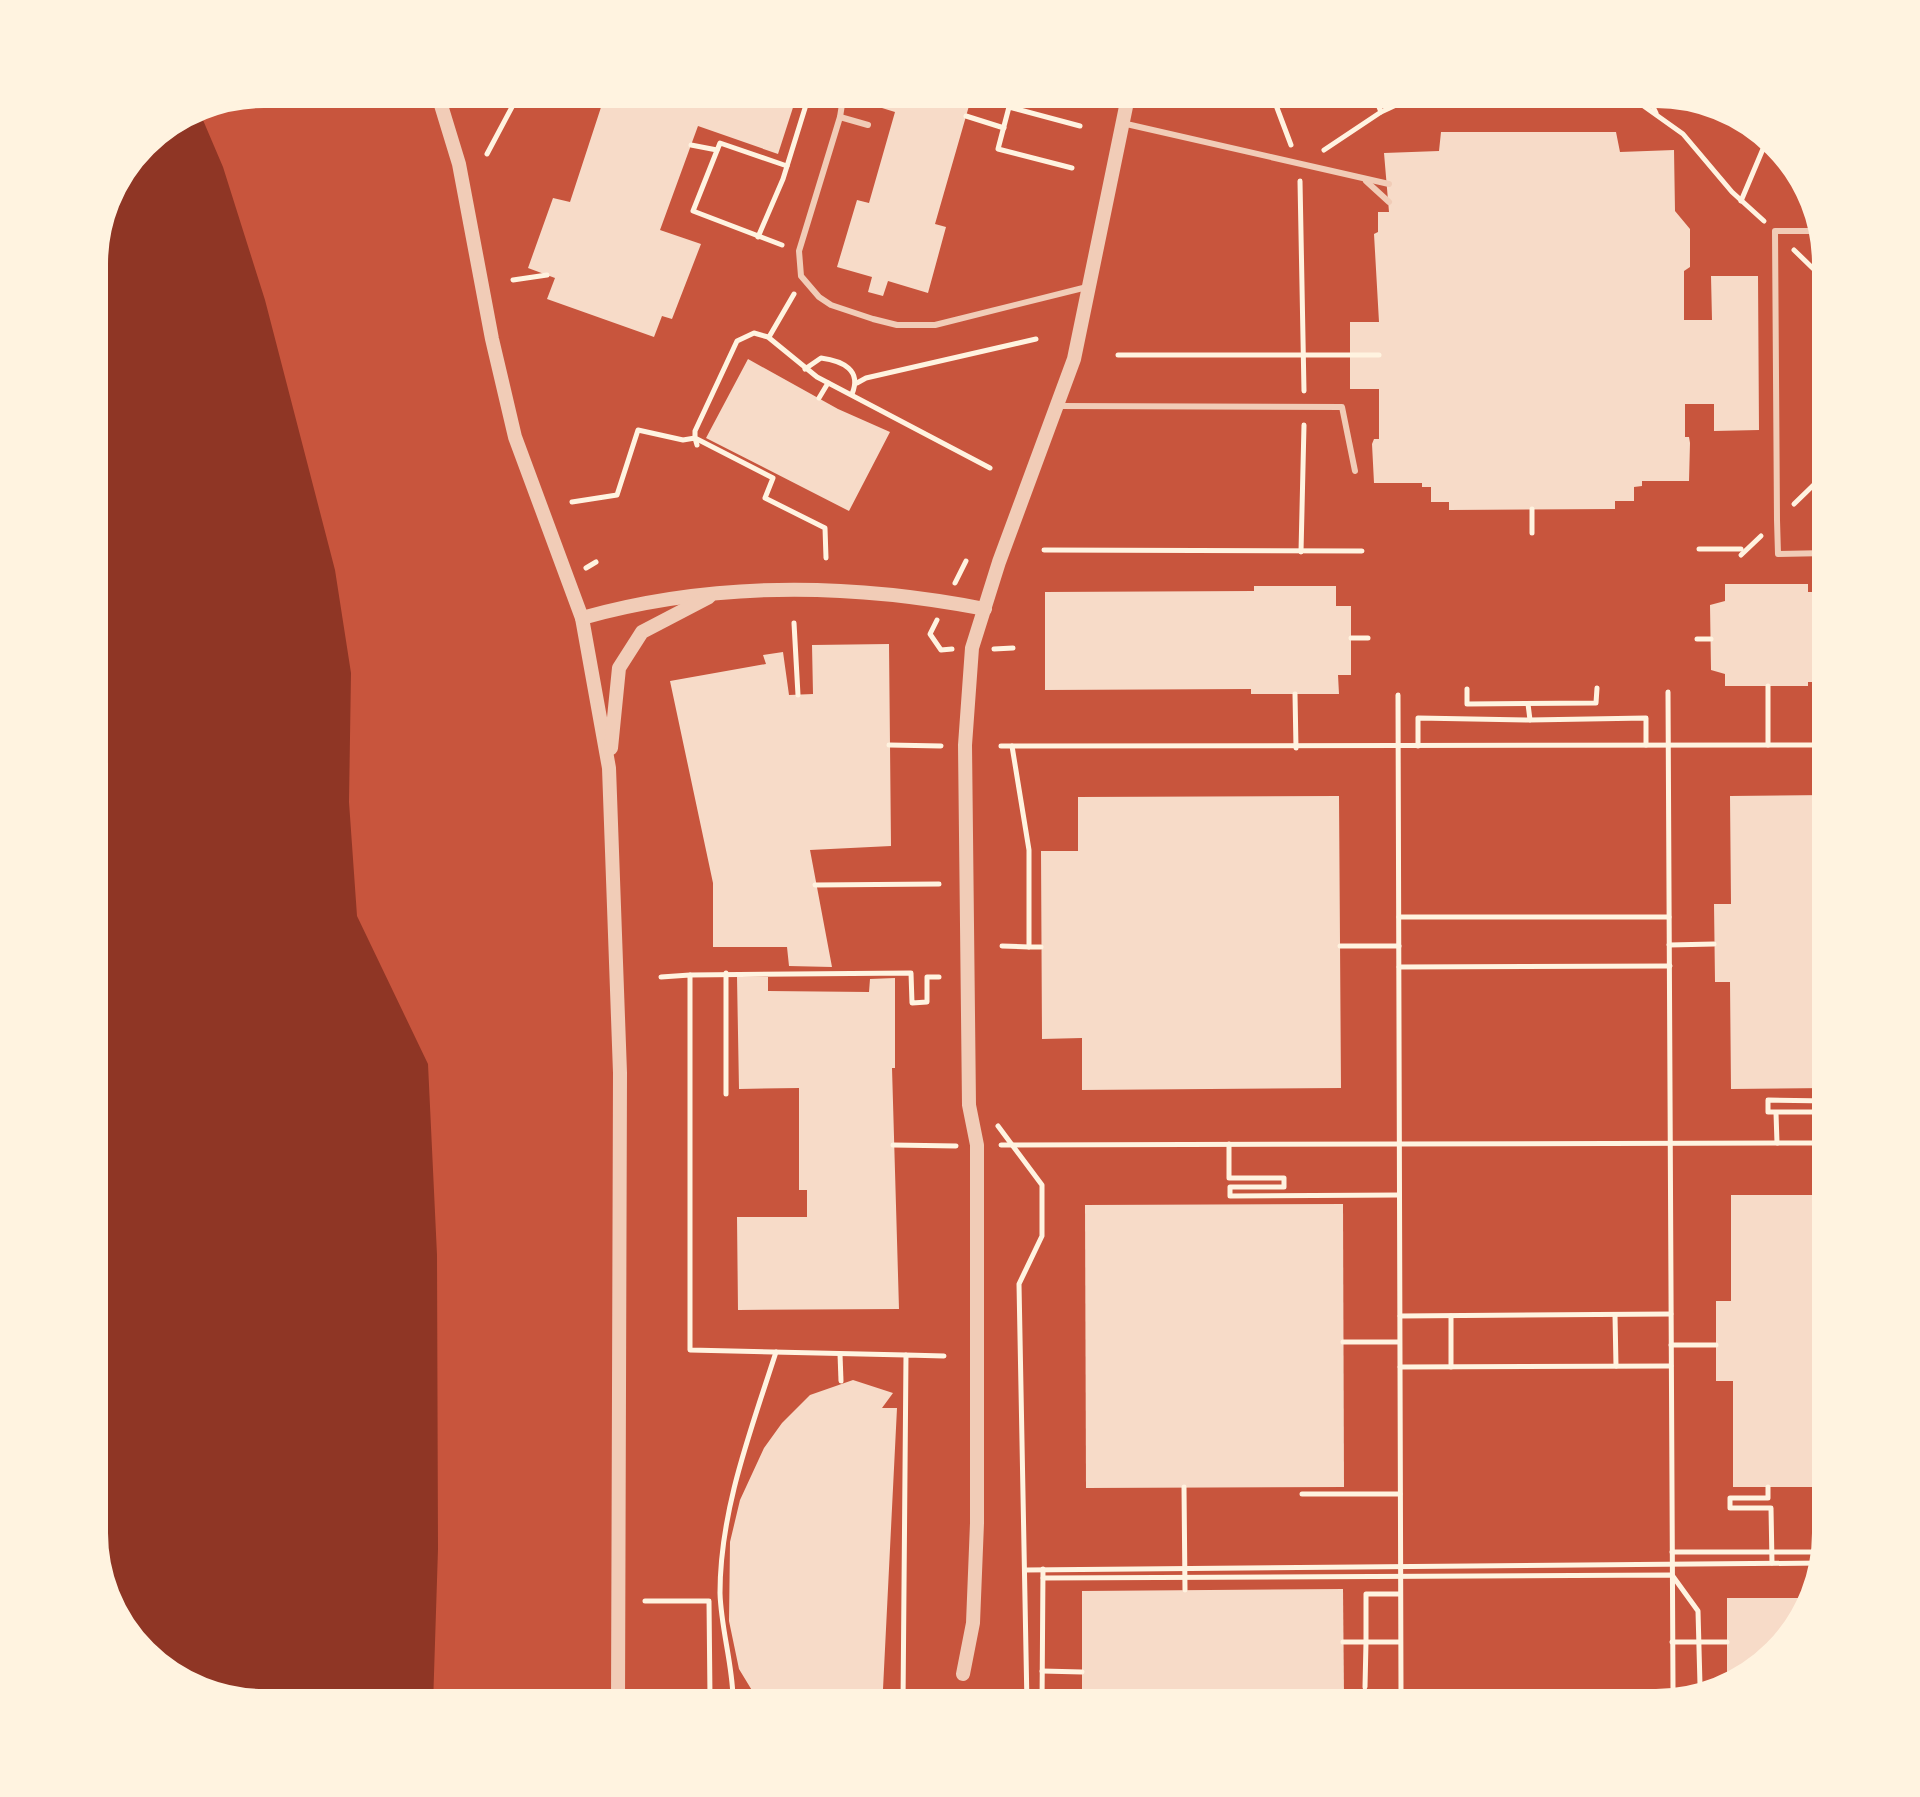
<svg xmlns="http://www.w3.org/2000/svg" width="1920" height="1797" font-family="'PT Sans',sans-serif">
<rect width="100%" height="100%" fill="#c8553d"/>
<!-- water -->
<path fill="#8f3625" d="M 197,106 L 223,167 L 265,300 L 335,570 L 351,673 L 349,802 L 357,916 L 428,1064 L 437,1255 L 438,1549 L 433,1705 L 265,1705 L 198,1692 L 142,1654 L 105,1599 L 92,1543 L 92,253 L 110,189 L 150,135 Z"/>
<!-- building -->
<g fill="#f7dbc8">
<path d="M 606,92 L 798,92 L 778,154 L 698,126 L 660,230 L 701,244 L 672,319 L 662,316 L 654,337 L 547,299 L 555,278 L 528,268 L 553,198 L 570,202 Z"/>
<path d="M 886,92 L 973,92 L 935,224 L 946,227 L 928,293 L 888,281 L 883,296 L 868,292 L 872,277 L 837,267 L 857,200 L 869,203 L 895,112 L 882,108 Z"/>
<path d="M 1441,132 L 1616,132 L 1620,152 L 1674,150 L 1675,211 L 1690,229 L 1690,267 L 1684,271 L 1684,320 L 1712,320 L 1711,276 L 1758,276 L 1759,430 L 1714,431 L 1714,404 L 1685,404 L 1685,437 L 1689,437 L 1690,443 L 1689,481 L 1642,481 L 1642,486 L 1634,487 L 1634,501 L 1615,501 L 1615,509 L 1449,510 L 1449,502 L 1431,502 L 1431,487 L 1422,487 L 1422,483 L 1374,483 L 1372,444 L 1374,439 L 1379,439 L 1379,389 L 1350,389 L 1350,322 L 1379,322 L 1374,234 L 1378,232 L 1378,212 L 1389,212 L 1384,153 L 1439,151 Z"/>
<path d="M 748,359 L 838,409 L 890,432 L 849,511 L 706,438 Z"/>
<path d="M 1725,584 L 1808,584 L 1808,592 L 1828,592 L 1828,682 L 1808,682 L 1808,686 L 1725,686 L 1725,674 L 1711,670 L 1710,605 L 1725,601 Z"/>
<path d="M 1254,586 L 1336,586 L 1336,606 L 1351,606 L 1351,675 L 1338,675 L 1339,694 L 1251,694 L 1251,689 L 1045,690 L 1045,592 L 1254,591 Z"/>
<path d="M 889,644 L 891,846 L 810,850 L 832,967 L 789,966 L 787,947 L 713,947 L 713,883 L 670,681 L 766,664 L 763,655 L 783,652 L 789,695 L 813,694 L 812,645 Z"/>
<path d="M 1828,795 L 1828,1088 L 1731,1089 L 1730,982 L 1715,982 L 1714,904 L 1731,904 L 1730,796 Z"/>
<path d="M 1339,796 L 1341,1088 L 1082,1090 L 1082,1038 L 1042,1039 L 1041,851 L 1078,851 L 1078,797 Z"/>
<path d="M 737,977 L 768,977 L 768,991 L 869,992 L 870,979 L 895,978 L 895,1068 L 892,1068 L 899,1309 L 738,1310 L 737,1217 L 807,1217 L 807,1190 L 799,1190 L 799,1088 L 739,1089 Z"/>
<path d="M 1731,1195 L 1812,1195 L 1812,1224 L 1816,1224 L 1816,1219 L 1828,1219 L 1828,1273 L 1817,1273 L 1817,1267 L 1812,1267 L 1812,1416 L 1817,1416 L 1817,1411 L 1828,1411 L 1828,1462 L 1812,1459 L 1812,1487 L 1733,1487 L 1733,1381 L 1716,1381 L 1716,1301 L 1731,1301 Z"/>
<path d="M 1343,1204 L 1344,1487 L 1086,1488 L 1085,1205 Z"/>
<path d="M 853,1380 L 893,1393 L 882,1408 L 897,1408 L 883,1689 L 871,1705 L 765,1705 L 756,1697 L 739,1669 L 729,1621 L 730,1542 L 740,1500 L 764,1448 L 782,1423 L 810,1395 Z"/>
<path d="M 1343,1589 L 1344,1696 L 1082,1698 L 1082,1591 Z"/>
<path d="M 1727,1598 L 1815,1598 L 1777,1655 L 1727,1689 Z"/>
</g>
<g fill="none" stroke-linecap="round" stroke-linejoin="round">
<!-- path -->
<g stroke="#fff3e0" stroke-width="5">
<path d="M 1271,92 L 1291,145"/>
<path d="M 1624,92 L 1683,134 L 1732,192 L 1764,221"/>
<path d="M 1646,92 L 1656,113"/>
<path d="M 1381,112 L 1424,92"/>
<path d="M 966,116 L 1004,128"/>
<path d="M 691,145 L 717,150"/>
<path d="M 1324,150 L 1381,112 L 1373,92"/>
<path d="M 487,154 L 520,92"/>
<path d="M 1072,168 L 998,149 L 1009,107 L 1080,126"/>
<path d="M 1300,181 L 1304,391"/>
<path d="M 1741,201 L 1768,137"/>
<path d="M 758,237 L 783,179 L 810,92"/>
<path d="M 782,245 L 693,211 L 720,143 L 787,166"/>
<path d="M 1794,250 L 1828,283"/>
<path d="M 513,280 L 547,275"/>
<path d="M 769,337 L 794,294"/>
<path d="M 1118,355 L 1379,355"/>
<path d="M 805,369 L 821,358 C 843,361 862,370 852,394"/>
<path d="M 857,383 L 866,378 L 1036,339"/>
<path d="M 819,398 L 828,383"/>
<path d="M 572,502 L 617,495 L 638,430 L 683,440 L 695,438 L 697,445"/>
<path d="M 1794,504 L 1828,471"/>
<path d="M 1532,509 L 1532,533"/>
<path d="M 1699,549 L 1741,549"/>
<path d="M 1044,550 L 1362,551"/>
<path d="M 1301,552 L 1304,425"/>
<path d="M 1741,555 L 1761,536"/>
<path d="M 826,558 L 825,528 L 765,498 L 773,478 L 695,438 L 695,431 L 737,341 L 754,333 L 768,337 L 817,377 L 990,468"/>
<path d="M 586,568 L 596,562"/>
<path d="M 955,583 L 966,561"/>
<path d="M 937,620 L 930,634 L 941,650 L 952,649"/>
<path d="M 794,623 L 798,695"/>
<path d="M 1351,638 L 1368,638"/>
<path d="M 1697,639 L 1711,639"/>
<path d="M 994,649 L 1013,648"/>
<path d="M 1768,686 L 1768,745"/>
<path d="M 1467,689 L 1467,704 L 1596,703 L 1597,688"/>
<path d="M 1668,692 L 1673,1689 L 1688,1700"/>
<path d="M 1295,694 L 1296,748"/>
<path d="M 1530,720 L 1646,718 L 1646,745"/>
<path d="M 889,745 L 941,746"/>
<path d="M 1001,746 L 1828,745"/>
<path d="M 1012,746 L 1029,850 L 1029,947 L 1041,947"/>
<path d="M 1418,746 L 1418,718 L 1530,720 L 1528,704"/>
<path d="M 815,885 L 939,884"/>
<path d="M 1399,917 L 1669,917"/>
<path d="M 1669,945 L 1714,944"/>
<path d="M 1002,946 L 1029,947"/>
<path d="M 1340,946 L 1399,946"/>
<path d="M 1399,967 L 1670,966"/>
<path d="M 726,973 L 726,1094"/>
<path d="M 690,975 L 911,973 L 912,1003 L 927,1002 L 927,977 L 939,977"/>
<path d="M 661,977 L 690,975 L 690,1350 L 906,1355"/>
<path d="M 1828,1101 L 1768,1100 L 1768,1112 L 1828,1112"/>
<path d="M 1776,1113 L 1777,1143"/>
<path d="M 998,1126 L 1042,1185 L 1042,1236 L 1019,1284 L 1027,1705"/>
<path d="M 1229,1144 L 1229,1178 L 1284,1178 L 1284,1187 L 1230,1187 L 1230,1196 L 1399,1195"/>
<path d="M 893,1145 L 956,1146"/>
<path d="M 1001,1145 L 1828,1143"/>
<path d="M 1615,1315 L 1616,1366"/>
<path d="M 1400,1316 L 1671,1314"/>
<path d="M 1451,1316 L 1451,1367"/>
<path d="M 1343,1342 L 1399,1342"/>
<path d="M 1671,1345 L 1716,1345"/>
<path d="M 840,1354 L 841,1381"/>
<path d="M 1400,1367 L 1671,1366"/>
<path d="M 1184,1487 L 1185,1590"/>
<path d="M 1768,1487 L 1768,1498 L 1730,1498 L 1730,1508 L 1771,1508 L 1772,1563"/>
<path d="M 1302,1494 L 1400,1494"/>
<path d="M 1672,1552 L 1824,1552"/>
<path d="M 1026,1570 L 1822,1563"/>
<path d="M 1043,1578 L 1672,1575 L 1698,1611 L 1700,1685 L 1709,1695"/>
<path d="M 645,1601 L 709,1601 L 710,1698 L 733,1697 C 732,1662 721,1628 720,1593 C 720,1510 751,1430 776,1352"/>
<path d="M 1343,1642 L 1366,1642 L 1366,1594 L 1400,1594"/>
<path d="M 1672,1642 L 1727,1642"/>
<path d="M 1042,1671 L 1082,1672"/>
<path d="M 1365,1687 L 1366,1642 L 1400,1642"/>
<path d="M 903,1705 L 906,1355 L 944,1356"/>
<path d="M 1042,1705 L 1043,1569"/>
<path d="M 1383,1705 L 1401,1695 L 1398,695"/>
</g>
<!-- service -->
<g stroke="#f1ccb7" stroke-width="6">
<path d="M 844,92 L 840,117 L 799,251 L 801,276 L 819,297 L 831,305 L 873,319 L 897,325 L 935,325 L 1087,287"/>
<path d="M 840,117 L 868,125"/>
<path d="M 1122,123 L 1389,184"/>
<path d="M 1366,181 L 1389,202"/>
<path d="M 1822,231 L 1775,231 L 1777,520 L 1778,554 L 1828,553"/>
<path d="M 1059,406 L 1342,407 L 1355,471"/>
</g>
<!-- tertiary -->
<g stroke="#f1ccb7" stroke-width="14">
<path d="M 437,92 L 459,164 L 492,339 L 515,437 L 582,618 L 609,768 L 620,1073 L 618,1705"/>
<path d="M 582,618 C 714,581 851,583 985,609"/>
<path d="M 611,748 L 619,668 L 642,632 L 709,597"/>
<path d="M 963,1674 L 973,1623 L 977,1523 L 977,1145 L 969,1105 L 965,745 L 972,648 L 999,562 L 1074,359 L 1129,92"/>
</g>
</g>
<!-- crop -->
<path d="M0 0H1920V1797H0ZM264 106H1656A158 158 0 0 1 1814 264V1533A158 158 0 0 1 1656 1691H264A158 158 0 0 1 106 1533V264A158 158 0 0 1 264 106Z" fill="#fff3e0" fill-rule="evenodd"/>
<path fill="none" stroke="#fff3e0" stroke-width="4" d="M264 106H1656A158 158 0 0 1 1814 264V1533A158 158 0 0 1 1656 1691H264A158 158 0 0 1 106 1533V264A158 158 0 0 1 264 106Z"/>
</svg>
